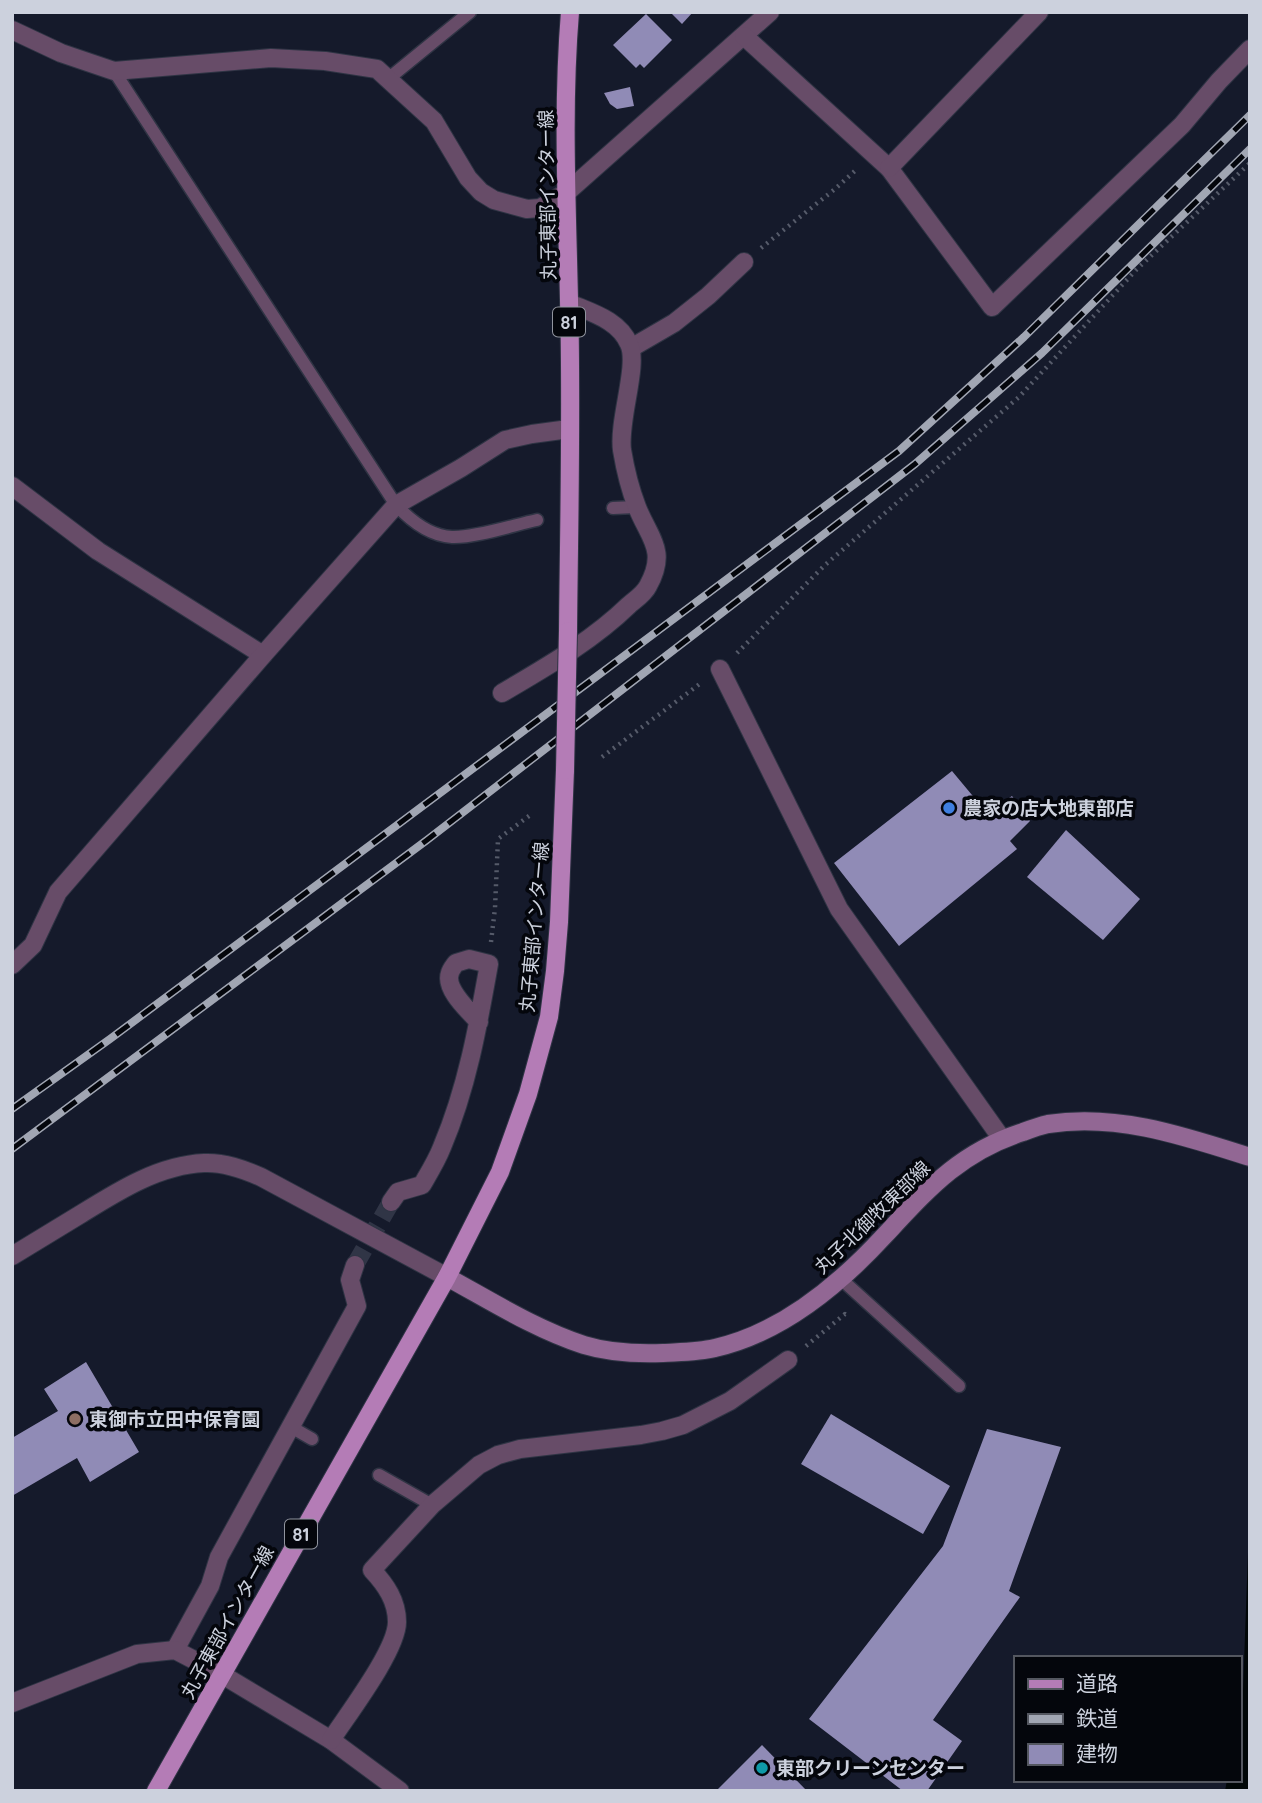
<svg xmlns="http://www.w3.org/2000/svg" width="1262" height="1803" font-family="Quicksand,'Noto Sans JP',sans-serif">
<rect width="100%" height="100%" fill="#151a2b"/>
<!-- water -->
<path fill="#000607" d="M 1250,1497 L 1250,1791 L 1225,1791 L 1227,1780 L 1239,1780 L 1239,1713 L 1243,1691 Z"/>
<!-- building -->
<g fill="#908bb6">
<path d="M 670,12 L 693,12 L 682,24 Z"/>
<path d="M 646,14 L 672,40 L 644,68 L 640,64 L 636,68 L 613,45 Z"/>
<path d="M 630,87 L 634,106 L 617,109 L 610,104 L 604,93 Z"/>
<path d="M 952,771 L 987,813 L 1012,796 L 1030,821 L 1010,841 L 1017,849 L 899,946 L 834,863 Z"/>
<path d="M 1066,830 L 1140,899 L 1103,940 L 1027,877 Z"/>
<path d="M 86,1362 L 139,1452 L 90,1482 L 77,1458 L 12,1496 L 12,1438 L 58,1411 L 44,1389 Z"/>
<path d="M 831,1414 L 950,1486 L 923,1534 L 801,1464 Z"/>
<path d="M 987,1429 L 1061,1447 L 1009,1591 L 1020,1597 L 933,1720 L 962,1741 L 927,1791 L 903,1791 L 809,1719 L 943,1546 Z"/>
<path d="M 762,1745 L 807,1791 L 716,1791 Z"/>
</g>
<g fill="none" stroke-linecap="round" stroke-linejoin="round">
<!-- minor-tunnel -->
<path stroke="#303546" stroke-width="18" stroke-dasharray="18 9" stroke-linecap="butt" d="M 355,1265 L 391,1202"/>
<defs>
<g id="service">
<path d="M 114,71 L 396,505 C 410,520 430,536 452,537 C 474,538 514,525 537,520"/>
<path d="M 388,79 L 470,12"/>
<path d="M 613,508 L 636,507"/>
<path d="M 841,1279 L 959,1386"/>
<path d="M 291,1427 L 312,1439"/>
<path d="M 379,1475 L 432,1505"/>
</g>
<g id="minor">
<path d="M 12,30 L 61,53 L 114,71 L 271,58 L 325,61 L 377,69 L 434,121 L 468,178 L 481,192 L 494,200 L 527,209 L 540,208 L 566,193 L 770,12"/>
<path d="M 744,36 L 889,168 L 992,307 L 1182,125 L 1219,81 L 1250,49"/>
<path d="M 889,168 L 1039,12"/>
<path d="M 631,348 L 674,323 L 708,296 L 744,262"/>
<path d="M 12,486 L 98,551 L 263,655"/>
<path d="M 720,669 L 839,909 L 1002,1139"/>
<path d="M 502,693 C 546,667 592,641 629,605 C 636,599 644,594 648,586 C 668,550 649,538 637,507 C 630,489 625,468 622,450 C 618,420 639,365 629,344 C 619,320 592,313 569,303"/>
<path d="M 12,965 L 33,945 L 58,892 L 263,655 L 396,505 L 461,468 L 505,440 L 532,434 L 569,429"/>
<path d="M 391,1202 L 398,1192 L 422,1185 C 429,1173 437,1160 442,1147 C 467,1088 478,1026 489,964 L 469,959 L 456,963 C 455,964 450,971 450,973 C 444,989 469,1011 479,1022"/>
<path d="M 175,1650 L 210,1586 L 219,1557 L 357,1306 L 350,1280 L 355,1265"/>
<path d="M 12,1703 L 137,1654 L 175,1650 L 221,1674 L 331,1740 L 400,1791"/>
<path d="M 331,1740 C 348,1714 397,1650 397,1622 C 397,1601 386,1585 372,1570 L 432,1505 L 479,1465 L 498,1455 L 520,1449 L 641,1435 L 662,1431 L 683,1425 L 730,1401 L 788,1360"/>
</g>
<path id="tertiary" d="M 12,1256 C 35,1242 58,1228 81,1214 C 118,1191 159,1165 204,1163 C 224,1162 243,1169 261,1177 L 447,1277"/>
<path id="secondary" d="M 447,1277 C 491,1301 535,1329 584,1345 C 610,1353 636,1354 663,1353 C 680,1352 699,1352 715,1348 C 782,1333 840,1284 885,1235 C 928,1189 960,1152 1023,1132 C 1031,1129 1039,1126 1048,1124 C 1117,1113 1184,1136 1250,1157"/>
<g id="primary">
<path d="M 568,631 C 569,521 572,410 569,300 C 567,205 562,108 570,12"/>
<path d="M 156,1791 L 447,1277 L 500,1172 L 528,1094 L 549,1017 L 555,971 L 559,922 L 565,770"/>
</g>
</defs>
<!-- service casing -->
<use href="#service" stroke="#2f3444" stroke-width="15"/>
<!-- minor casing -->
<use href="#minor" stroke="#2f3444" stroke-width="20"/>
<!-- tertiary casing -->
<use href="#tertiary" stroke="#2f3444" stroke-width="20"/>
<!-- secondary casing -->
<use href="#secondary" stroke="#2f3444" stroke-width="20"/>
<!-- primary casing -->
<use href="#primary" stroke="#2f3444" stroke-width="20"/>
<!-- path -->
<g stroke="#565b6a" stroke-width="4.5" stroke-dasharray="2 5" stroke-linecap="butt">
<path d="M 761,248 L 835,189 L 857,169"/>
<path d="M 737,653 L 825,565 L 1019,397 L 1136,270 L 1250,163"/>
<path d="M 602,757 L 701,683"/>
<path d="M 491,942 L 495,908 L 498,839 L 533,813"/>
<path d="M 806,1346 L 845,1314 L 848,1316"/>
</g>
<!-- service -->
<use href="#service" stroke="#674c68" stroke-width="12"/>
<!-- minor -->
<use href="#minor" stroke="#674c68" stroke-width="18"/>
<!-- tertiary -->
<use href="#tertiary" stroke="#674c68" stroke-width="18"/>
<!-- secondary -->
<use href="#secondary" stroke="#926794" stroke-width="18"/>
<!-- primary -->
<use href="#primary" stroke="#b47cb6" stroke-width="18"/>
<defs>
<g id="rail">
<path d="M 12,1109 L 110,1039 L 899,451 L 1024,337 L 1250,115"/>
<path d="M 12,1149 L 427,840 L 915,464 L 1042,353 L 1250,149"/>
</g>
</defs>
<!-- rail casing -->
<use href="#rail" stroke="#a1a6b3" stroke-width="8"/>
<!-- rail -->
<use href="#rail" stroke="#04060c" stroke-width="5" stroke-dasharray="16" stroke-linecap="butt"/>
<defs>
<path id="primary-bridge" d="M 565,770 L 568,631"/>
</defs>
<!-- primary-bridge casing -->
<use href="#primary-bridge" stroke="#2f3444" stroke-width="20" stroke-linecap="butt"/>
<!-- primary-bridge -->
<use href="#primary-bridge" stroke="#b47cb6" stroke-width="18"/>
</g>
<!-- markers -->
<circle fill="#3f7fe0" stroke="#04060c" stroke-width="2.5" cx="949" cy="808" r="7"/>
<circle fill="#8d6e63" stroke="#04060c" stroke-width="2.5" cx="75" cy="1419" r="7"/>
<circle fill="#0f9aa8" stroke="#04060c" stroke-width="2.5" cx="762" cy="1768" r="7"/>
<g text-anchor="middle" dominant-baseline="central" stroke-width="7" stroke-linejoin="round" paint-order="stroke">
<!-- shield labels -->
<g fill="#04060c" stroke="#90949e" stroke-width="2">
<rect x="553" y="307.5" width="32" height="29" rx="5"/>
<rect x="285" y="1519.5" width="32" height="29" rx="5"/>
</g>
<g font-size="18" font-weight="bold" fill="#ccd1dd">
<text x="569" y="322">81</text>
<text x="301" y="1534">81</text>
</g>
<!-- street labels -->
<g font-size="19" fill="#ccd1dd" stroke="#04060c">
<text transform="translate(547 195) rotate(-91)">丸子東部インター線</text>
<text transform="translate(534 927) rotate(-85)">丸子東部インター線</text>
<text transform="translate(872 1217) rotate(-44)">丸子北御牧東部線</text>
<text transform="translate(227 1622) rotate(-61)">丸子東部インター線</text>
</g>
<!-- poi labels -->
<g font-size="19" font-weight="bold" fill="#ccd1dd" stroke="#04060c" text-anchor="start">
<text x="963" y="808">農家の店大地東部店</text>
<text x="89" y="1419">東御市立田中保育園</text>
<text x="776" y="1768">東部クリーンセンター</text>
</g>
</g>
<!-- border -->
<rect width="1262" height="1803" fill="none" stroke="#ccd1dd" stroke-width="28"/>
<!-- legend -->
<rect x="1014" y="1656" width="228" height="126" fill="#04060c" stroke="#545760" stroke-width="2"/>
<rect x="1028" y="1679" width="35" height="10" fill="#b47cb6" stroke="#545760" stroke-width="2"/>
<text x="1076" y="1691" font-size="21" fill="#ccd1dd">道路</text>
<rect x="1028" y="1714" width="35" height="10" fill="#a1a6b3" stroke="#545760" stroke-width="2"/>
<text x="1076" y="1726" font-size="21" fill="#ccd1dd">鉄道</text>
<rect x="1028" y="1744" width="35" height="21" fill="#908bb6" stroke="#545760" stroke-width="2"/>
<text x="1076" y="1761" font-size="21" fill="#ccd1dd">建物</text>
</svg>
